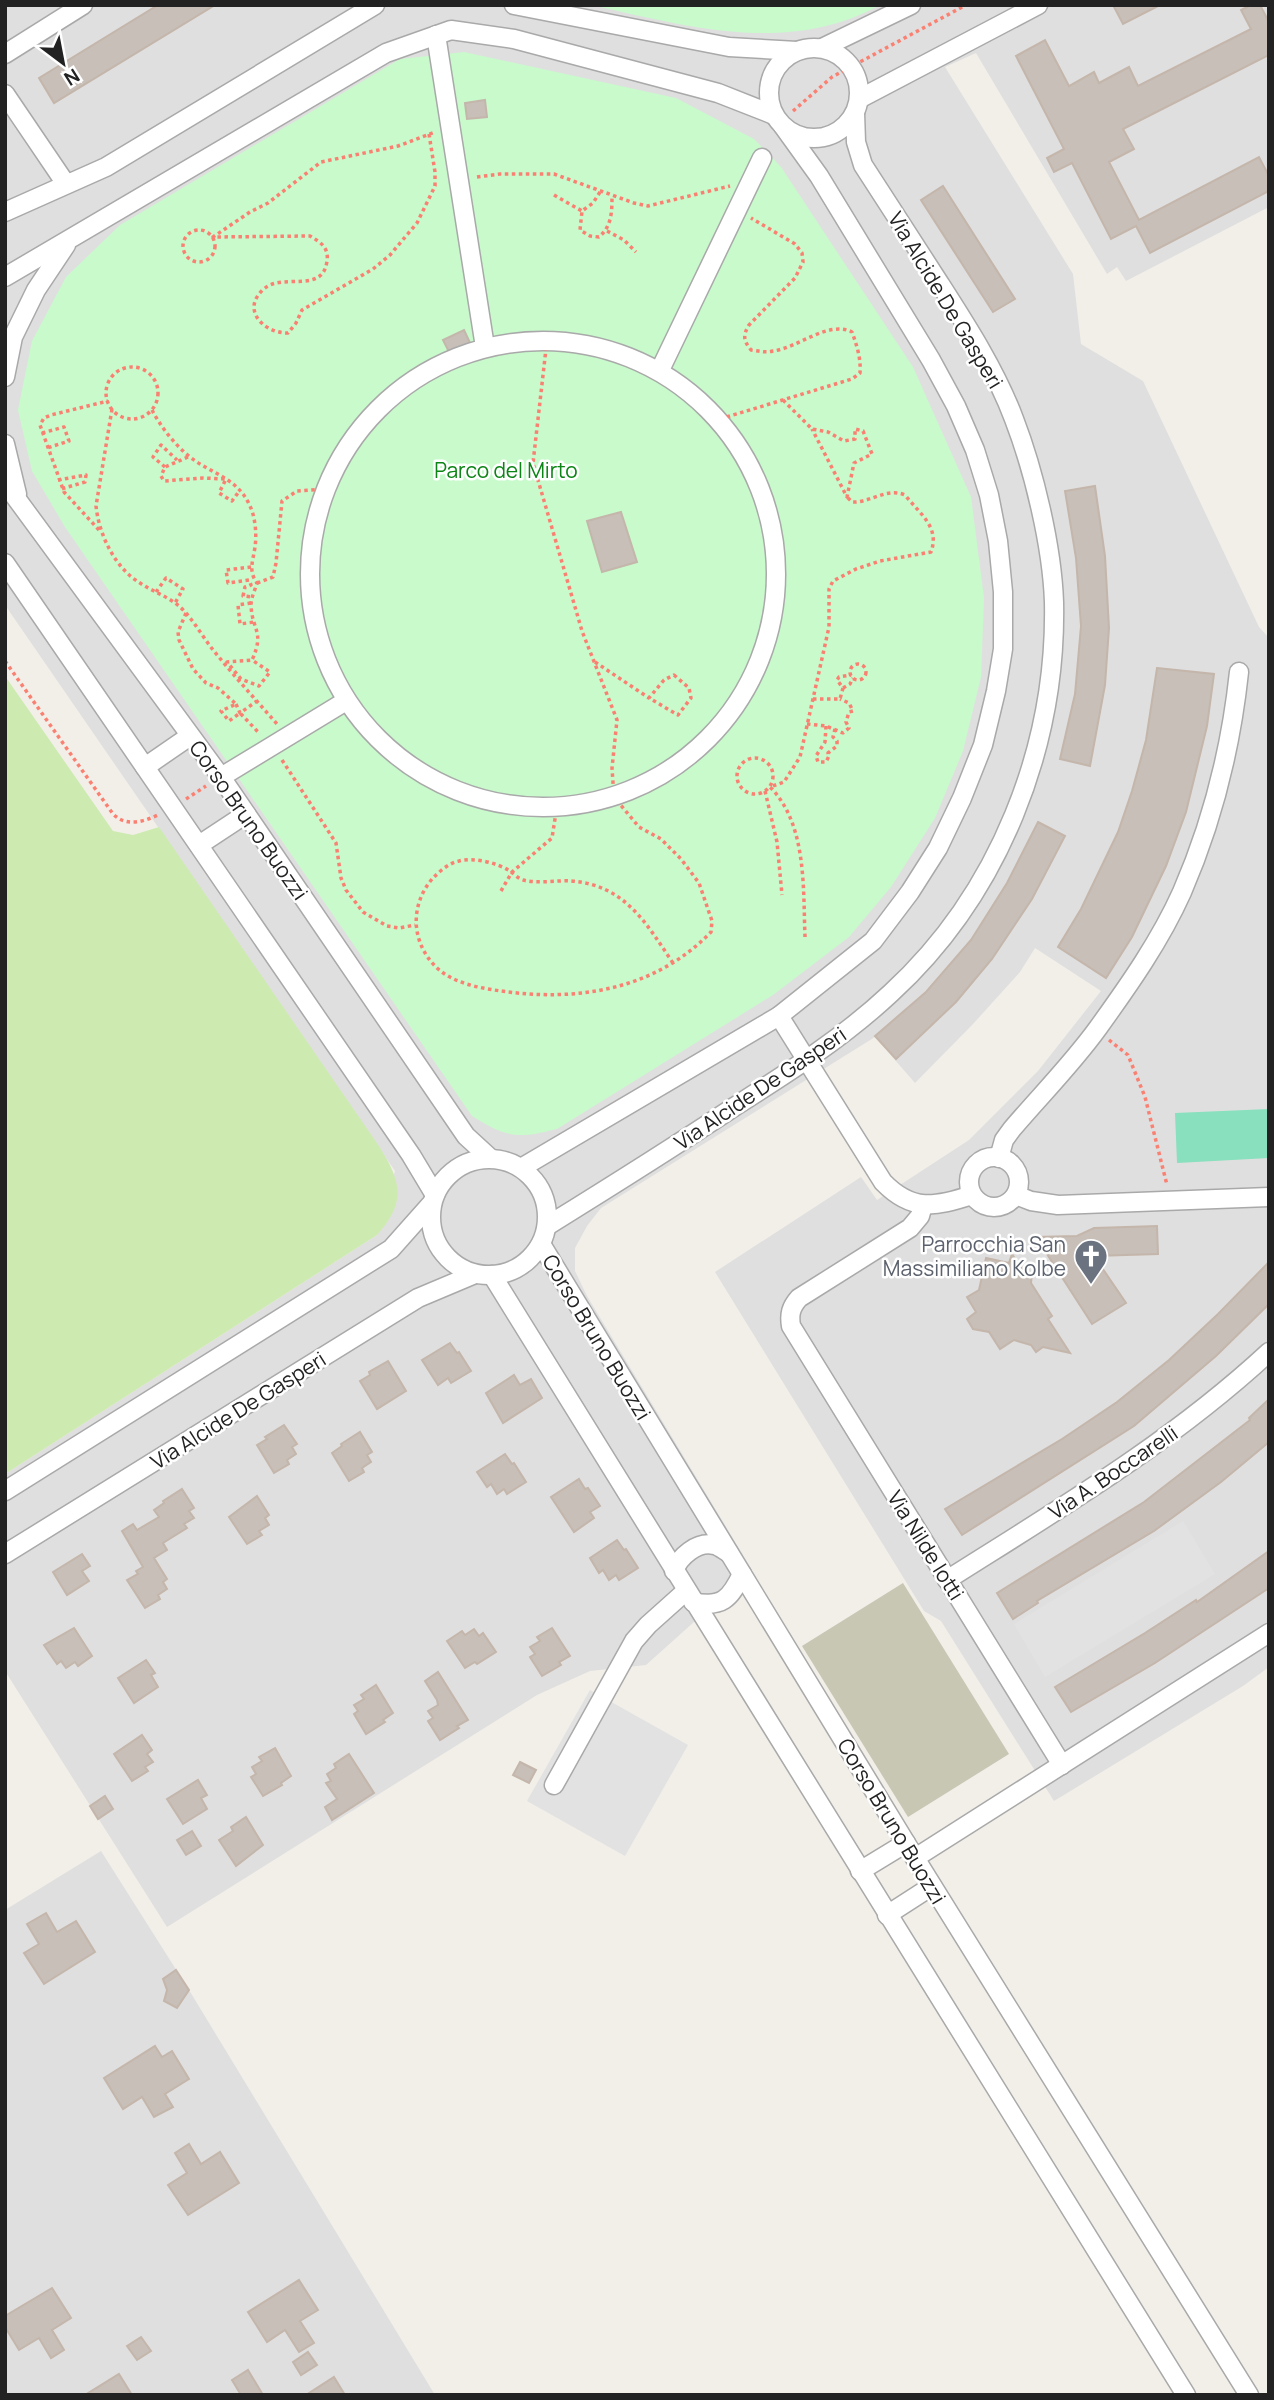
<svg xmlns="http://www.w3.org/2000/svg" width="1274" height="2400" font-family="Manrope,sans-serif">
<rect width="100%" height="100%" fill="#f2efe9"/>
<!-- residential -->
<g fill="#e0dfdf">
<path d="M 5,5 L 1269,5 L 1269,207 L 1126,281 L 1117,267 L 1107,274 L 976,53 L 945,67 L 1073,274 L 1081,344 L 1143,381 L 1259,627 L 1269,638 L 1269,1667 L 1243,1686 L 1054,1801 L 941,1621 L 924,1611 L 715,1272 L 861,1177 L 877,1200 L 969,1140 L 1038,1071 L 1101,991 L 1035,948 L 1020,972 L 973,1024 L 915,1083 L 875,1037 L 601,1208 L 587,1226 L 575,1248 L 575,1271 L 587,1296 L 752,1570 L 646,1665 L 590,1671 L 537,1695 L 167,1927 L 5,1671 L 5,1474 L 377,1235 L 395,1171 L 5,605 Z"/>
<path d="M 101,1851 L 189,1990 L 435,2395 L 5,2395 L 5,1910 Z"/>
</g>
<!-- construction -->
<path fill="#c7c7b4" d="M 903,1583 L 1009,1754 L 908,1817 L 802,1646 Z"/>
<!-- grass -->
<path fill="#cdebb0" d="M 5,676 L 113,831 L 133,835 L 159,827 L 379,1146 C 401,1181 407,1202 377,1235 L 5,1474 Z"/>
<!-- park -->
<g fill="#c8facc">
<path d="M 591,5 L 880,5 C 788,56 686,26 591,5 Z"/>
<path d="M 464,52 L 676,98 L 754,139 L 781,167 L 913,367 L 971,497 L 984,598 L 981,677 L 963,751 L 935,818 L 891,887 L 849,937 L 773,995 L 557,1129 C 518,1139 507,1138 472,1116 L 65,527 L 32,471 L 18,410 L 32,341 L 66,277 L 120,225 L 400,59 Z"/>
</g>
<!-- pitch -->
<path fill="#88e0be" d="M 1269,1109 L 1269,1158 L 1177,1163 L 1175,1113 Z"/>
<!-- parking -->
<g fill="#e2e2e2">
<path d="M 1183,1521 L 1215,1574 L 1045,1677 L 1014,1624 Z"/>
<path d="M 590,1690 L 688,1745 L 625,1856 L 527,1801 Z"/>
</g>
<!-- building -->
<g fill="#c7bfb8" stroke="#c4b6ab" stroke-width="2">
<path d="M 158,5 L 215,5 L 54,103 L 39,78 Z"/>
<path d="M 1113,5 L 1160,5 L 1123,24 Z"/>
<path d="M 1251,5 L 1260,5 L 1269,22 L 1269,55 L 1123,129 L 1134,149 L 1109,162 L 1139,220 L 1259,157 L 1269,176 L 1269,191 L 1150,253 L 1136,226 L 1111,239 L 1072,163 L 1054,172 L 1047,158 L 1064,149 L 1016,56 L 1045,40 L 1069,86 L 1094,72 L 1099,83 L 1129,67 L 1138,86 L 1251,29 L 1241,10 Z"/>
<path d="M 485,100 L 487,117 L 467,119 L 465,103 Z"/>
<path d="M 943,186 L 1015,299 L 993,312 L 921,200 Z"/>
<path d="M 464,330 L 471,345 L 450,354 L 443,340 Z"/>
<path d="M 1095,486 L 1105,556 L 1109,628 L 1105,685 L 1090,766 L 1060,759 L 1075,694 L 1081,626 L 1076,558 L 1065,491 Z"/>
<path d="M 621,512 L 637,562 L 602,572 L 587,521 Z"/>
<path d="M 1157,668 L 1214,674 L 1207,726 L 1186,812 L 1166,866 L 1132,937 L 1106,978 L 1058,947 L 1081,909 L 1118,832 L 1132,791 L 1146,740 Z"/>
<path d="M 1038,822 L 1065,836 L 1032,899 L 992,959 L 956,1002 L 896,1059 L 875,1036 L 926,992 L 971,940 L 1007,883 Z"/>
<path d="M 1157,1226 L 1158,1254 L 1094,1256 L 1126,1303 L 1092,1324 L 1036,1237 L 1077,1236 L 1094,1228 Z"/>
<path d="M 1012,1254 L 1024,1272 L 1032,1274 L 1031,1283 L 1052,1316 L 1048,1319 L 1070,1353 L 1043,1347 L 1036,1352 L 1031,1345 L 1014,1340 L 1000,1349 L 989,1332 L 973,1329 L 967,1319 L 976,1312 L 967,1297 L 979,1290 L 986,1258 L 1009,1263 Z"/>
<path d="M 1269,1262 L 1269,1304 L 1216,1356 L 1134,1426 L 962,1535 L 945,1509 L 1062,1439 L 1117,1402 L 1169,1360 L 1218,1314 Z"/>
<path d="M 450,1343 L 457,1353 L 459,1352 L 471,1371 L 451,1383 L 448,1378 L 438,1385 L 422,1360 Z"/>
<path d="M 388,1361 L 406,1391 L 377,1409 L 360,1381 L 370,1375 L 369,1372 Z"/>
<path d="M 514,1375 L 520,1385 L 531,1379 L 542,1398 L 503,1423 L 486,1393 Z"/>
<path d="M 1269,1399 L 1269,1442 L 1221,1482 L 1154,1531 L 1037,1601 L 1038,1603 L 1013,1619 L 997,1593 L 1144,1502 L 1250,1420 L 1249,1418 Z"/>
<path d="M 284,1425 L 297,1444 L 292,1447 L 296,1454 L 287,1460 L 289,1464 L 274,1473 L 257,1445 L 267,1439 L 265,1437 Z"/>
<path d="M 360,1432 L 372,1452 L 367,1455 L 371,1462 L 362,1468 L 364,1472 L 349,1481 L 332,1453 L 342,1446 L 341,1444 Z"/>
<path d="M 505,1454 L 512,1464 L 514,1463 L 526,1482 L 507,1494 L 504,1489 L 497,1494 L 491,1484 L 487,1487 L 477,1472 Z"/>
<path d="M 579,1479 L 585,1489 L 588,1488 L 600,1506 L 590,1512 L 594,1518 L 574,1532 L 551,1497 Z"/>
<path d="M 182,1489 L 194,1508 L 189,1511 L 194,1518 L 184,1524 L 187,1528 L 163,1543 L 167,1550 L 154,1558 L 167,1579 L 163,1582 L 167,1589 L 158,1595 L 160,1599 L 145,1608 L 127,1580 L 138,1574 L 136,1571 L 143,1567 L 122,1531 L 133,1524 L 137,1530 L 159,1517 L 154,1510 L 164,1503 L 163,1501 Z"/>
<path d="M 257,1496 L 269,1515 L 265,1518 L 269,1525 L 259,1531 L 262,1535 L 247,1544 L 229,1517 Z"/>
<path d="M 617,1540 L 624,1550 L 626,1549 L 638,1568 L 619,1580 L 616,1575 L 609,1580 L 603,1570 L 599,1573 L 590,1558 Z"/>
<path d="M 1269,1551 L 1269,1588 L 1155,1663 L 1071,1712 L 1055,1687 L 1145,1633 L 1196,1600 L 1197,1602 Z"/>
<path d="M 82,1554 L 90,1566 L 82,1571 L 89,1581 L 67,1595 L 53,1572 Z"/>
<path d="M 74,1628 L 92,1656 L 78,1666 L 75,1662 L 66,1668 L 61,1661 L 57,1664 L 44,1645 Z"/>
<path d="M 552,1628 L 570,1656 L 559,1662 L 561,1665 L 542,1676 L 530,1657 L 535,1654 L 530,1647 L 540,1641 L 537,1637 Z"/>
<path d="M 474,1629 L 479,1636 L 483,1633 L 496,1652 L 477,1664 L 475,1662 L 465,1668 L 447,1641 L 462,1631 L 465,1635 Z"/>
<path d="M 146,1660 L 155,1673 L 151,1675 L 158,1687 L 134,1703 L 118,1678 Z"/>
<path d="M 438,1672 L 468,1720 L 457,1726 L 459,1728 L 440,1740 L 428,1721 L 433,1718 L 428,1711 L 438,1705 L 437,1700 L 425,1681 Z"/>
<path d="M 376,1685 L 393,1713 L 383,1720 L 385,1722 L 366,1734 L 354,1714 L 358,1711 L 354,1705 L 364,1699 L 361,1695 Z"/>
<path d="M 142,1735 L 152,1750 L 147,1754 L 153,1762 L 145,1767 L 148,1771 L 132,1781 L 114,1754 Z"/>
<path d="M 275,1748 L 291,1776 L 281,1783 L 282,1785 L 263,1796 L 251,1777 L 256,1774 L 252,1767 L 262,1761 L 259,1757 Z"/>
<path d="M 349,1754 L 374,1793 L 332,1820 L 325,1807 L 337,1799 L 326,1783 L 331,1781 L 327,1774 L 336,1768 L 334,1764 Z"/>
<path d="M 520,1762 L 536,1770 L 529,1783 L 513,1775 Z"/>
<path d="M 198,1780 L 207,1795 L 201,1798 L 207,1809 L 183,1824 L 167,1799 Z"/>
<path d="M 105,1796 L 113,1809 L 98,1819 L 90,1806 Z"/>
<path d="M 246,1817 L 263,1845 L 236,1866 L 219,1840 L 233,1831 L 231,1827 Z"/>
<path d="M 192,1831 L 201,1846 L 186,1855 L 177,1840 Z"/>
<path d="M 46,1913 L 57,1932 L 76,1921 L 95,1952 L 44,1984 L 24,1953 L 39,1944 L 27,1924 Z"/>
<path d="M 176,1970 L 189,1990 L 177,2008 L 164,2001 L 167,1990 L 163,1979 Z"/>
<path d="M 155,2046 L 162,2057 L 172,2051 L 189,2079 L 165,2094 L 173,2107 L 154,2117 L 142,2097 L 123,2109 L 104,2078 Z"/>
<path d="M 189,2144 L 201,2164 L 220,2152 L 239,2183 L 188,2215 L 168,2185 L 187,2173 L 175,2153 Z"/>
<path d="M 299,2280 L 318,2310 L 300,2321 L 314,2343 L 299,2352 L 285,2330 L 267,2342 L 248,2312 Z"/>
<path d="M 52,2288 L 71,2318 L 52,2330 L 64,2350 L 51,2358 L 39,2338 L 19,2350 L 5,2327 L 5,2316 Z"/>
<path d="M 141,2337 L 151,2351 L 137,2360 L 127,2346 Z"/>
<path d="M 308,2352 L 317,2365 L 301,2375 L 293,2362 Z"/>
<path d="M 248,2370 L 263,2395 L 241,2395 L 232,2380 Z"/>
<path d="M 119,2374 L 132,2395 L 85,2395 Z"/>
<path d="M 334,2377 L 345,2395 L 306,2395 Z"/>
</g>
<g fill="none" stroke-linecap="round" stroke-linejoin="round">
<defs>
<g id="street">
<path d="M 514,5 L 729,47 L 797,51"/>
<path d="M 436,35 L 485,347"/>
<circle cx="814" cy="93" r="45"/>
<path d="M 822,48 L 911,5"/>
<path d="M 5,54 L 83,5"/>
<path d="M 5,94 L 66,184"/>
<path d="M 859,99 L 1038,5"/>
<path d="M 5,212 L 106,167 L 375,5"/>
<path d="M 5,277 L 386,53 L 451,30 L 514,39 L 718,93 L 774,115"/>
<circle cx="543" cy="574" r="233"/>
<path d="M 660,370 L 762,158"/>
<path d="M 5,377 L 13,337 L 36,290 L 66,245"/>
<path d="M 5,444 L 17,494"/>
<path d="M 5,483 L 221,777 L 466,1136 L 490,1158"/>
<path d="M 5,563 L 411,1155 L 435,1195"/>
<path d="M 145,767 L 190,736"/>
<path d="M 221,777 L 346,701"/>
<path d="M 199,845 L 246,814"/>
<path d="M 779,1016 L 883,1182 C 912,1212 935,1207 972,1195"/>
<circle cx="994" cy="1182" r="25"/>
<path d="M 999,1158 L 1004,1140 L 1012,1129 C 1040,1096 1072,1064 1098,1028 C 1129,985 1160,941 1182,892 C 1212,823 1231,747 1239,672"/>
<circle cx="489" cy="1217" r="58"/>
<path d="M 521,1168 L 779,1016 L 873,941 L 910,892 L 938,848 L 962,798 L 983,745 L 996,691 L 1003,649 L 1003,592 L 998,541 L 989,495 L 975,450 L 956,406 L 931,360 L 819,176 L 783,126"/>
<path d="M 1016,1195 L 1031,1201 L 1058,1205 L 1269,1197"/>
<path d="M 923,1205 L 920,1216 L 910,1228 L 799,1298 C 791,1307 789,1314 791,1326 L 1062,1765"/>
<path d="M 547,1226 C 610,1187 672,1148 734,1107 C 789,1072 843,1038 891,993 C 999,894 1057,747 1054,602 C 1052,546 1034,471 1014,419 C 996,371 967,326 940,284 C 914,244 889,205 863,165 L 856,142 L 855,113"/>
<path d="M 541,1244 L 915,1858 L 1249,2395"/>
<path d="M 492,1275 L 1186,2395"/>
<path d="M 5,1491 L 391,1249 L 431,1204"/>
<path d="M 5,1554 L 418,1298 L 475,1274"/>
<path d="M 674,1571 C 679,1557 697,1541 714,1545 C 719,1546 725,1551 729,1553"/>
<path d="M 947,1580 C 1059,1509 1172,1442 1269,1352"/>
<path d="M 693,1602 C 722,1608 730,1599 742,1574"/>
<path d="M 554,1785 L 634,1641 L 648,1625 L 686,1591"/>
<path d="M 915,1858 L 1269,1633"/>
<path d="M 860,1871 L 906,1843"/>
<path d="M 887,1915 L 932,1886"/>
</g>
</defs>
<!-- street casing -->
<use href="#street" stroke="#a9a9a9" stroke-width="21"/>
<!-- path -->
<g stroke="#fa8072" stroke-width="3.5" stroke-dasharray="3.5 3.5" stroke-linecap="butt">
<path d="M 793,111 L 832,77 L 966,5"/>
<path d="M 429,134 L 435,172 L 435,186 L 417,223 L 390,255 L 373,269 L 302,310 L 296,323 L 288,333 C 262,333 240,308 265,288 C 284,273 323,294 327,261 C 329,247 320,242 310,236 L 213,237 L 250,212 L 268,203 L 321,162 L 398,146 L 435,132"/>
<path d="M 477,177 L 500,174 L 554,174 L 634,203 L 648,206 L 730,186"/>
<path d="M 600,192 L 593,203 L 582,211 L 580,230 L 590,236 L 599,237 C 612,226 612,211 612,195"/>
<path d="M 554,195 L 582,211"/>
<circle cx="199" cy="246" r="16"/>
<path d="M 607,231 L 624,240 L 636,252"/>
<path d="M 547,340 L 533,463 L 582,631 L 617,720 L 612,768 L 614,797 L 639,827 L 661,839 L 681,859 L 699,883 L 712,921 L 711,932 C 655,990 577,1002 501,991 C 479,988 453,983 437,968 C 410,942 410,904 433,878 C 440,871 449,863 459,861 C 475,857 497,863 510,871 C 514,874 519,879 523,880 C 538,884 556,880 571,881 C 625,885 646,923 673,963"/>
<circle cx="132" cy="393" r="26"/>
<path d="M 783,400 L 812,429 L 828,432 L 844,441 L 855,439 L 855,429 L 863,431 L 872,454 L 854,463 L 847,497 L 812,429"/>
<path d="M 112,409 L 96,506 C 99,535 115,568 140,583 C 155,593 173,598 185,612 C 196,624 204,639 214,651 C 234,676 256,700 277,724"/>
<path d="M 152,410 C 161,427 174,444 190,457 C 210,473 237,478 249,504 C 255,515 257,533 255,547 C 253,561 248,571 257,583 C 255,590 251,598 251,605 C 252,631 265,631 252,660 L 270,672 L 259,686 L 241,679 L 227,662 L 252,660"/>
<path d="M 720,419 L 852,379 L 860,373 C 861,358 857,346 852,332 C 828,320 798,348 773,351 C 766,353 759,351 751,350 C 743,340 743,335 749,325 L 795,278 L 803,262 L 802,253 L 795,244 L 751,218"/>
<path d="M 42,433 L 64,427 L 69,441 L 47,448"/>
<path d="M 188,457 L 165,467 L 161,476 L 164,481 L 203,478 L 226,479 L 219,493 L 232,501 L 240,490"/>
<path d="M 165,467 L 153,457 L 161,445 L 177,460"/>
<path d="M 58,480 L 86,475 L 85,482 L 61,489"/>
<path d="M 99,530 L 64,492 L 40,425 L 44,418 L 51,415 L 108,401"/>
<path d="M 251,567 L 226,570 L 228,583 L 249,580 L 251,585 L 245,587 L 243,596 L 253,597"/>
<path d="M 257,583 L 273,577 L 276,563 L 282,501 L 297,491 L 325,489"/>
<path d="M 156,592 L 166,578 L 183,589 L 175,603"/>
<path d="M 251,603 L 238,605 L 240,624 L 254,622"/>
<path d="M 186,613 L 178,632 L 179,640 L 193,669 L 206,683 L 218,688 L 236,704 L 221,711 L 229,721 L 240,713 L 260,734"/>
<path d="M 5,661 L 113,814 C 126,827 143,822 158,815"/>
<path d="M 595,662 L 649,698"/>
<circle cx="858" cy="672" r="8"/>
<path d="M 674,675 L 689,688 L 691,698 L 678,715 L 649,698 L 664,680 Z"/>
<path d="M 843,688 L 850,684 L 853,678"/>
<path d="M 813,699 L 840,699 L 843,688 L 837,680 L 839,677 L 851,675"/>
<path d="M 236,704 L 240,713 L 257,701"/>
<path d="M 807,724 L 826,726 L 843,733 L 849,728 L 846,722 L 849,712 L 853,711 L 849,703 L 840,699"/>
<path d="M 826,726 L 825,742 L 816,756 L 818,762 L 826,762 L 829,756 L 828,753 L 837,746 L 837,741 L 833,737 L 835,729"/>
<circle cx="755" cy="776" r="18"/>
<path d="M 282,760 L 336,843 L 341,878 L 346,890 L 363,912 L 387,926 L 399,928 L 415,925"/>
<path d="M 765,791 L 777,842 L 782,895"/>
<path d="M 186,799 L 206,786"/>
<path d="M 501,891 L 512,872 L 552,838 L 557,806"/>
<path d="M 805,937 C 803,888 807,824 770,787 L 784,782 L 800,757 L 829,627 L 829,589 L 833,581 L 856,569 L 880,561 L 931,552 C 940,527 920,514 905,495 C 887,487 870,503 852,502 L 847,497"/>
<path d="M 1109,1040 L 1128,1055 L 1145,1097 L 1167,1185"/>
</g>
<!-- street -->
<use href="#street" stroke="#fff" stroke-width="18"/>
</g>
<!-- icons -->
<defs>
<symbol id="church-pin" viewBox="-11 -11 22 30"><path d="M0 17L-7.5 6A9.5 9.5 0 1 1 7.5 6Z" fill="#6b7280" stroke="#fff"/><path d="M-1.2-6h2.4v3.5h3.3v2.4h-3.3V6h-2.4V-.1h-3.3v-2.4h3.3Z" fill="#fff"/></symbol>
</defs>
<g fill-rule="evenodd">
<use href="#church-pin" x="1072" y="1237" width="38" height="52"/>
</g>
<g text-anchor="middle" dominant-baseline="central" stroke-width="5" stroke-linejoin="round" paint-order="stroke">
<!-- street labels -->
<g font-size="21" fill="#222" stroke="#fff">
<text transform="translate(946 300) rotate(59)">Via Alcide De Gasperi</text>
<text transform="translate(249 820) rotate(55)">Corso Bruno Buozzi</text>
<text transform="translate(760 1088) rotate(-34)">Via Alcide De Gasperi</text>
<text transform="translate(597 1337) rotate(59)">Corso Bruno Buozzi</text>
<text transform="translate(238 1410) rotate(-32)">Via Alcide De Gasperi</text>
<text transform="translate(1113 1472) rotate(-34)">Via A. Boccarelli</text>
<text transform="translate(926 1545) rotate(58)">Via Nilde Iotti</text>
<text transform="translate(892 1821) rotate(59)">Corso Bruno Buozzi</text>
</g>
<!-- park labels -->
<g font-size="21" fill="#0c8416" stroke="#fff">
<text x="506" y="470">Parco del Mirto</text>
</g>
<!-- worship labels -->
<g font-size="21" fill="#5b616d" stroke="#fff" text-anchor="end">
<text x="1066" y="1244">Parrocchia San<tspan x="1066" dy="24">Massimiliano Kolbe</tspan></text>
</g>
</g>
<!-- border -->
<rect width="1274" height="2400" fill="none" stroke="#222222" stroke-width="14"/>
<!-- north arrow -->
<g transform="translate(63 63) rotate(148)" stroke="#ffffff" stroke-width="5" paint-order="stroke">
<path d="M0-5L12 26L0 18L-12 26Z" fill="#222222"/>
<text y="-10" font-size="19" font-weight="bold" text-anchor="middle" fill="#222222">N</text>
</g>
</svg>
